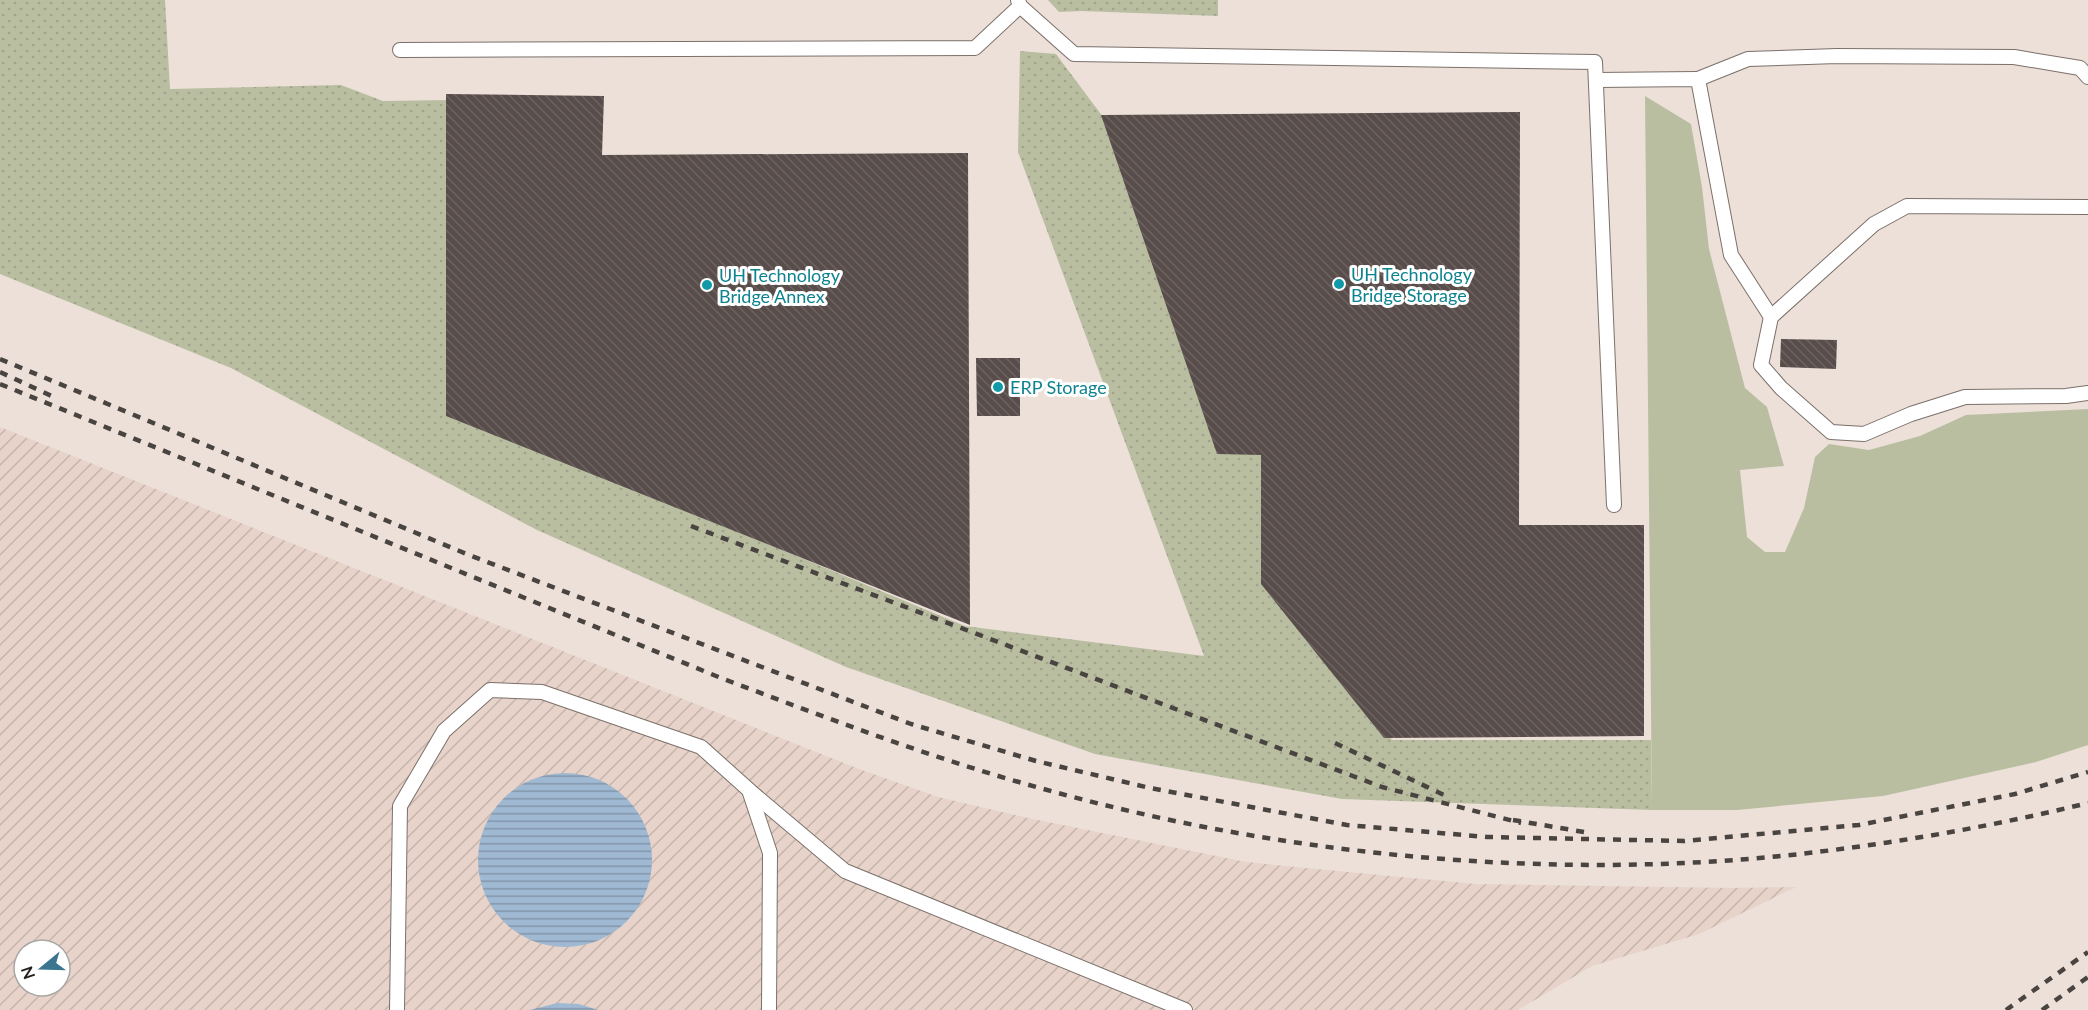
<svg xmlns="http://www.w3.org/2000/svg" width="2088" height="1010" font-family="Lato,sans-serif">
<defs>
<pattern id="industrial-furrows" width="10" height="10" patternUnits="userSpaceOnUse" patternTransform="scale(1.5)"><rect width="10" height="10" fill="#e7d3c9"/><path d="M-1 1l2-2M0 10L10 0M9 11l2-2" fill="none" stroke="#c6b5ac"/></pattern>
<pattern id="grass-dots" width="8" height="8" patternUnits="userSpaceOnUse" patternTransform="scale(1.5)"><rect width="8" height="8" fill="#babea1"/><path d="M2 2h.1M6 6h.1" fill="none" stroke="#a0a38a" stroke-width="1.8" stroke-linecap="round"/></pattern>
<pattern id="water-rules" width="6" height="5" patternUnits="userSpaceOnUse" patternTransform="scale(1.5)"><rect width="6" height="5" fill="#a0b9d2"/><path d="M0 2.5h6" fill="none" stroke="#8296aa"/></pattern>
<pattern id="building-back-hatch" width="6" height="6" patternUnits="userSpaceOnUse" patternTransform="scale(1.5)"><rect width="6" height="6" fill="#584d4a"/><path d="M-1 5l2 2M0 0l6 6M5-1l2 2" fill="none" stroke="#6c6361"/></pattern>
</defs>
<rect width="100%" height="100%" fill="#ece0d9"/>
<!-- industrial -->
<path fill="url(#industrial-furrows)" fill-rule="evenodd" d="M 0,427 L 859,769 L 938,797 L 1028,818 L 1246,862 L 1316,869 L 1476,884 L 1731,888 L 1796,887 L 1699,934 L 1592,966 L 1518,1010 L 0,1010 ZM 24,950 L 60,950 L 60,986 L 24,986 Z"/>
<!-- grass -->
<g fill="url(#grass-dots)">
<path d="M 0,0 L 165,0 L 170,89 L 341,85 L 383,101 L 450,100 L 451,412 L 965,626 L 1204,656 L 1018,152 L 1020,51 L 1056,54 L 1106,121 L 1265,448 L 1263,586 L 1392,740 L 1651,740 L 1652,810 L 1342,799 L 1095,754 L 846,667 L 537,530 L 231,368 L 0,274 Z"/>
<path d="M 1048,0 L 1218,0 L 1218,16 L 1081,11 L 1059,12 Z"/>
</g>
<!-- park -->
<path fill="#babea1" d="M 1645,96 L 1691,124 L 1702,187 L 1709,249 L 1745,388 L 1767,407 L 1784,466 L 1740,470 L 1747,537 L 1765,552 L 1785,552 L 1804,508 L 1815,457 L 1829,444 L 1869,450 L 1920,436 L 1966,415 L 2088,409 L 2088,745 L 2036,762 L 1883,796 L 1737,810 L 1652,810 Z"/>
<!-- water -->
<g fill="url(#water-rules)">
<circle cx="565" cy="860" r="87"/>
<path d="M 557,1003 L 579,1004 L 598,1010 L 530,1010 Z"/>
</g>
<!-- building -->
<g fill="url(#building-back-hatch)">
<path d="M 446,94 L 604,96 L 602,155 L 968,153 L 970,625 L 446,416 Z"/>
<path d="M 1520,112 L 1519,525 L 1644,525 L 1644,736 L 1384,738 L 1261,584 L 1261,455 L 1217,454 L 1101,115 Z"/>
<path d="M 1781,339 L 1837,340 L 1836,369 L 1780,367 Z"/>
<path d="M 976,358 L 1020,358 L 1020,416 L 977,416 Z"/>
</g>
<g fill="none" stroke-linecap="round" stroke-linejoin="round">
<defs>
<g id="lane">
<path d="M 1018,0 L 1020,6 L 1074,54 L 1595,62 L 1614,505"/>
<path d="M 400,50 L 975,48 L 1020,6"/>
<path d="M 1698,79 L 1748,59 L 1837,56 L 2014,57 L 2080,68 L 2088,77"/>
<path d="M 1596,80 L 1698,79 L 1731,255 L 1771,317"/>
<path d="M 2088,207 L 1907,206 L 1874,224 L 1771,317 L 1761,365 L 1781,388 L 1831,432 L 1864,434 L 1911,414 L 1965,397 L 2066,396 L 2088,393"/>
<path d="M 750,791 L 845,871 L 1185,1010"/>
<path d="M 397,1010 L 400,806 L 444,731 L 490,690 L 542,692 L 701,747 L 749,790 L 770,853 L 769,1010"/>
</g>
</defs>
<!-- lane casing -->
<use href="#lane" stroke="#7b706a" stroke-width="16"/>
<!-- lane -->
<use href="#lane" stroke="#fff" stroke-width="14"/>
<!-- rail -->
<g stroke="#4a4441" stroke-width="4.5" stroke-dasharray="8 8" stroke-linecap="butt">
<path d="M 0,359 L 469,555 L 911,724 L 1036,761 L 1150,788 L 1347,825 L 1487,837 L 1684,841 L 1859,825 L 2015,794 L 2088,772"/>
<path d="M 0,372 L 58,399"/>
<path d="M 0,384 L 721,678 C 827,718 931,758 1040,788 C 1277,855 1546,881 1791,855 C 1891,844 1990,827 2088,803"/>
<path d="M 691,526 L 1382,787 L 1521,823"/>
<path d="M 1335,743 L 1448,797"/>
<path d="M 1513,820 L 1584,832"/>
<path d="M 2006,1010 L 2088,952"/>
<path d="M 2042,1010 L 2088,977"/>
</g>
</g>
<!-- markers -->
<g fill="#0f9aa8" stroke="#fff" stroke-width="2">
<circle cx="1339" cy="284" r="6"/>
<circle cx="707" cy="285" r="6"/>
<circle cx="998" cy="387" r="6"/>
</g>
<g text-anchor="middle" dominant-baseline="central" stroke-width="6" stroke-linejoin="round" paint-order="stroke">
<!-- culture labels -->
<g font-size="18" fill="#0d838f" stroke="#fff" text-anchor="start">
<text x="1351" y="274">UH Technology<tspan x="1351" dy="21">Bridge Storage</tspan></text>
<text x="719" y="275">UH Technology<tspan x="719" dy="21">Bridge Annex</tspan></text>
<text x="1010" y="387">ERP Storage</text>
</g>
</g>
<!-- north arrow -->
<g transform="translate(42 968) rotate(251)"><circle r="28" fill="#ffffff" stroke="#a8a6a5" stroke-width="1.5"/>
<path d="M0-4.5L10 22L0 15L-10 22Z" fill="#3c758f"/>
<text y="-9" font-size="16" font-weight="bold" text-anchor="middle" fill="#25201e">N</text>
</g>
</svg>
